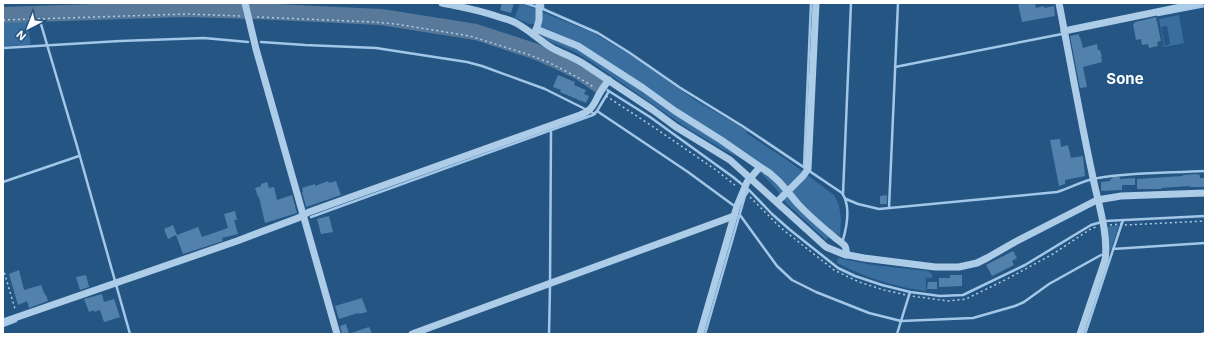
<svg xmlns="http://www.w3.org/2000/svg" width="1208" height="337" font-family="Inter,sans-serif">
<rect width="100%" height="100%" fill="#255582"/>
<!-- green -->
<g fill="#3a6e9f" fill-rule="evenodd">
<path d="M 520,3 L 536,9 L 536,21 L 535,24 L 530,24 L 515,18 Z"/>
<path d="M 542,12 L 594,33 L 635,58 L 695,100 L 748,131 L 746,133 L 787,160 L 834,195 L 839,205 L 841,219 L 840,236 L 834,232 L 826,240 L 787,204 L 775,188 L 762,174 L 746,161 L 724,150 L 687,128 L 590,61 L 573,51 L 553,43 L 542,37 L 544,31 L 540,27 Z"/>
<path d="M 1179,15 L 1184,43 L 1164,47 L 1159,19 ZM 1167,26 L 1170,44 L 1165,46 L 1161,27 Z"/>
<path d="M 27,21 L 31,44 L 27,45 L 3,46 L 3,22 Z"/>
<path d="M 1119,225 L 1111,249 L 1109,251 L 1106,227 Z"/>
<path d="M 838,258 L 873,265 L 928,271 L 932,274 L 932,278 L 926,278 L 926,291 C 894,287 865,277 837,263 Z"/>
</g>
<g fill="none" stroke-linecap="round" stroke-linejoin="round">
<!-- stream -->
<g stroke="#a2c7e8" stroke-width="2.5">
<path d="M 525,3 L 543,9 L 598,33 L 630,53 L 679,87 L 744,127 L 842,193 C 851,206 847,226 843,240"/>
<path d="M 543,3 L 543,9"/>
<path d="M 38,14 L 77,146 L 130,334"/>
<path d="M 1158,15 L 1205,6"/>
<path d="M 261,42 L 305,45 L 376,48 L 467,62 L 482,66 L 545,89 L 595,114"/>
<path d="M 3,48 L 120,41 L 204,38 L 248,42"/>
<path d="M 895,67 L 1062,34"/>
<path d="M 604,88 L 650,117 L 733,177 L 749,190 L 772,214 L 789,229 L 838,268 L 855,276 L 882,285 L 910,292 L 940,296 L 963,295 L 1025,265 L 1091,225 L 1105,221 L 1205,216"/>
<path d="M 597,111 L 688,172 L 733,205"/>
<path d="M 804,167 L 811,3"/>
<path d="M 3,182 L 79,156"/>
<path d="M 843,194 L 851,3"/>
<path d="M 846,199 L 858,204 L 879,209 L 1057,192 C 1071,188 1083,180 1098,178 C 1132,172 1170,173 1205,171"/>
<path d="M 889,208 L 898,3"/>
<path d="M 740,215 L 777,266 L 792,280 L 816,292 L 869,313 L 901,321 L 973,318 L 1015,306 L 1024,302 L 1049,284 L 1101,255"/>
<path d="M 311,217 L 593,115 L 597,111 L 609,91"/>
<path d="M 1113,249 L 1205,243"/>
<path d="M 3,326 L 16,321"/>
<path d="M 549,334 L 550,286 L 551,131"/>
<path d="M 705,334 L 745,196 L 749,190"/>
<path d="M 897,334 L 910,292"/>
<path d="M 1085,334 L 1123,220"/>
<path d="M 1202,334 L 1205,333"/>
</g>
<!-- river -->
<path stroke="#587999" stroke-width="16" d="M 3,15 L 185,9 L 252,11 L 381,17 L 476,32 L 534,51 L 557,61 L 578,71 L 600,86"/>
</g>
<!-- building -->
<g fill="#5281ac">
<path d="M 502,3 L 514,3 L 511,13 L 500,10 Z"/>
<path d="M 1018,3 L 1035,3 L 1036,8 L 1044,6 L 1044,8 L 1054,6 L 1055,16 L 1022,22 Z"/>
<path d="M 1156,17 L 1161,41 L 1157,42 L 1158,46 L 1149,48 L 1148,44 L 1142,45 L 1141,39 L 1136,40 L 1133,24 L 1135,23 L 1135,22 Z"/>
<path d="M 1079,34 L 1079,37 L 1080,37 L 1083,48 L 1097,44 L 1098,50 L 1100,50 L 1102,57 L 1101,57 L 1102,62 L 1083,67 L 1087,87 L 1080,88 L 1070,36 Z"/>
<path d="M 558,75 L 575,82 L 574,85 L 586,90 L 584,94 L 589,96 L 586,103 L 560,92 L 561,90 L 553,87 Z"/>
<path d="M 1060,139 L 1061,147 L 1068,145 L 1071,158 L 1083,156 L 1085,176 L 1065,180 L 1065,184 L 1059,186 L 1050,140 Z"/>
<path d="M 1197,174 L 1200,175 L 1200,178 L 1205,178 L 1205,187 L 1190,187 L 1190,186 L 1161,188 L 1162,189 L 1137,189 L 1137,179 L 1183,176 L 1183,175 Z"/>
<path d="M 1112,177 L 1120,177 L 1120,179 L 1135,178 L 1135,185 L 1122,185 L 1122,190 L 1101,191 L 1101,182 L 1110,181 L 1110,179 L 1112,179 Z"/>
<path d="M 328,181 L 329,183 L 336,181 L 341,195 L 306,207 L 302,192 L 303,192 L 302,188 L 315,184 L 315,186 Z"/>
<path d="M 267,182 L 269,188 L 274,187 L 277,200 L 292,195 L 297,213 L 265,223 L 259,197 L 258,197 L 255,188 L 261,186 L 261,184 Z"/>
<path d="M 887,195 L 887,204 L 880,204 L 880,196 Z"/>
<path d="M 235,211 L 237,220 L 234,220 L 238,234 L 222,238 L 223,241 L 183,254 L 176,235 L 168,239 L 164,229 L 173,225 L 177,235 L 198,227 L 202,237 L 228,228 L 224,214 Z"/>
<path d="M 329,216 L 333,232 L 321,234 L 317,219 Z"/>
<path d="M 1013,251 L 1017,258 L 1012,261 L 1014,265 L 992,276 L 986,265 Z"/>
<path d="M 19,270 L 24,290 L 41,285 L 45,295 L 46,295 L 48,301 L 29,308 L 27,301 L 18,305 L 9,274 Z"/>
<path d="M 86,275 L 89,287 L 80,290 L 76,277 Z"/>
<path d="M 950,275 L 962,275 L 962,286 L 939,287 L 939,278 L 950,278 Z"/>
<path d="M 928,282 L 937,282 L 937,289 L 927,289 Z"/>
<path d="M 102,294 L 104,302 L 114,299 L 120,317 L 104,322 L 100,310 L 94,312 L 94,310 L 89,312 L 84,299 Z"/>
<path d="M 362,298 L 367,312 L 359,314 L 358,313 L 339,319 L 335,306 Z"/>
<path d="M 346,324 L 349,334 L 342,334 L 340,326 Z"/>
<path d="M 369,327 L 372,334 L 351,334 L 351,333 Z"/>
</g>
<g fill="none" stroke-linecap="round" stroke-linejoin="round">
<!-- path -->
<g stroke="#adcce7" stroke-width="1.5" stroke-dasharray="2 3" stroke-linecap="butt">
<path d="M 257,17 L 373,22 L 396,24 L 470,36 L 527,54 L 548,62 L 581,79 L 595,88"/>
<path d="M 3,20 L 187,14 L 241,16"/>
<path d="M 606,96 L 655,128 L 716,170 L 736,186"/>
<path d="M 750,197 L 781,228 L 834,270 L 859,282 L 884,290 L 911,296 L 948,301 L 966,299 L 1007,279 L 1053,254 L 1092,228 L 1097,227"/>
<path d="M 1110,225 L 1120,224 L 1127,225 L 1205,221"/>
<path d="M 3,268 L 15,309"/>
</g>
<!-- minor -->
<g stroke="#adcce7" stroke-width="7">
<path d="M 245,3 L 256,49 L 337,334"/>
<path d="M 442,3 C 461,7 480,10 499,17 C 505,19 511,20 516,23 C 529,30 539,40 552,48 C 563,54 576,58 587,66 L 653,110 L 676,127 L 730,160 L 826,247 L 843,254 L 864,258 L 935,267 L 959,267 L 977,263 L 987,258 L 1015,242 L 1097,200 L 1121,196 L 1205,193"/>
<path d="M 1059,3 C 1070,60 1080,117 1092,173 C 1097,200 1109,233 1105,260 L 1080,334"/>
<path d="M 536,29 L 578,46 L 643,88 L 675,111 L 721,140 L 760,167"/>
<path d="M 1064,31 L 1200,3"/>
<path d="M 535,34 L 539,20 L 539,3"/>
<path d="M 777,202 L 803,176 L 808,169 L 816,3"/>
<path d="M 3,322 L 237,241 L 298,218 L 309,212 L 580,115 C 594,110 594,102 601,91 C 603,87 606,84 609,80"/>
<path d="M 412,334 L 734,216"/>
<path d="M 700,334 L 737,206 L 747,182 L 760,167 C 777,176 786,190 798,204 C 809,216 821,226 833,236 C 840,243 848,243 846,255"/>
</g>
</g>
<g text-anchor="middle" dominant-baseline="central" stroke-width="4" stroke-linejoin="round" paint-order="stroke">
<!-- quarter labels -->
<g font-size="15" font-weight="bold" fill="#fff" stroke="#255582">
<text x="1125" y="78">Sone</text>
</g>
</g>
<!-- border -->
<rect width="1208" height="337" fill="none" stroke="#ffffff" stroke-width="8"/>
<!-- north arrow -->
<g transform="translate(28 28) rotate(222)" stroke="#255582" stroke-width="3" paint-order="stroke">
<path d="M0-3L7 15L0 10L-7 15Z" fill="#ffffff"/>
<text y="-6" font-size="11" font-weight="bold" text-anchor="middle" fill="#ffffff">N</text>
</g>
</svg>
